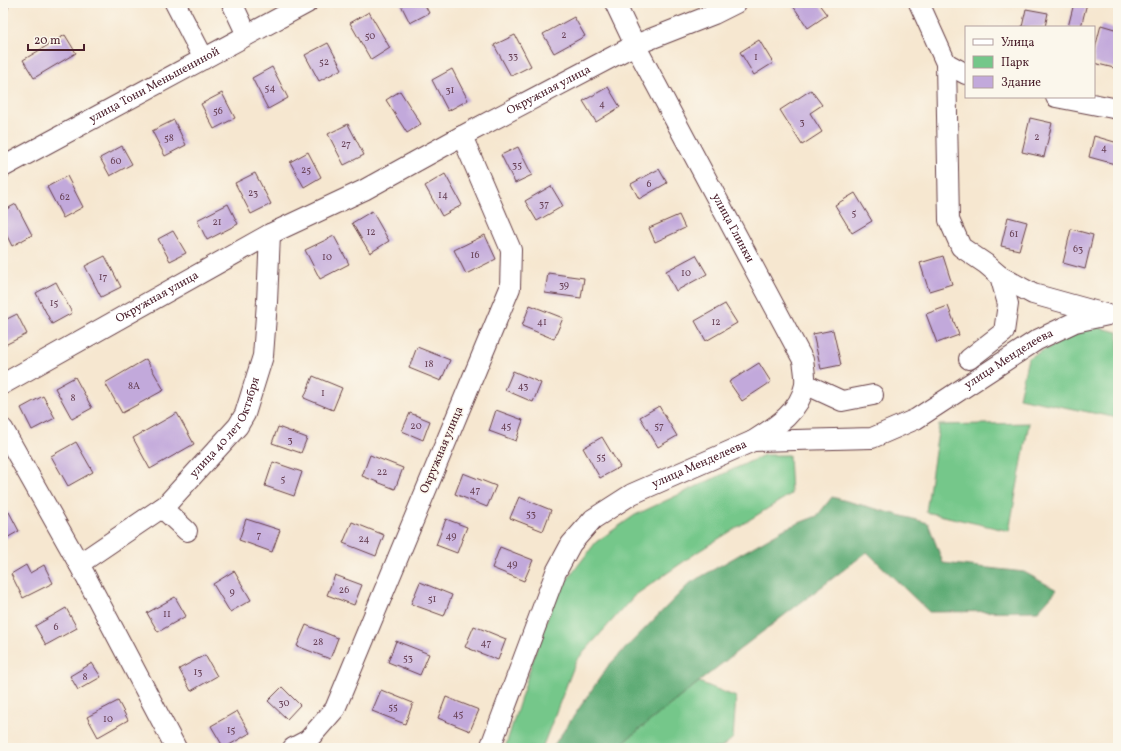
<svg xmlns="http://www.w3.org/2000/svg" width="1121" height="751" font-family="Vollkorn,serif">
<rect width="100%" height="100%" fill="#fbf7ec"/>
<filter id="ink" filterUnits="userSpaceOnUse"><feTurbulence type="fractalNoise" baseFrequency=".025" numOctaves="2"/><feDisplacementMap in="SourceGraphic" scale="8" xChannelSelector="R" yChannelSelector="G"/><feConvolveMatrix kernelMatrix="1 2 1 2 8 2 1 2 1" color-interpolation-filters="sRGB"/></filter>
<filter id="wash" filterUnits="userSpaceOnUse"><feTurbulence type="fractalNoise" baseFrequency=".012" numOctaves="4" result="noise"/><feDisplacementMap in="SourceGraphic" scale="16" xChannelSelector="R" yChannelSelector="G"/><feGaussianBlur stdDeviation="0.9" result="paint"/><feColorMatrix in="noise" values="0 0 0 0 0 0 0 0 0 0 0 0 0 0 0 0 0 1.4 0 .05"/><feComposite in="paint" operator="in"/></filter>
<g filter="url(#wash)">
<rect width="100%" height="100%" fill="#f6e7d0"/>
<!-- green -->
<g fill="#74c78a" stroke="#5f735a">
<path d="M 1092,326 L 1118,332 L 1118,418 L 1019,398 L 1028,358 Z"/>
<path d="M 1029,423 L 1009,531 L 926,512 L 939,425 Z"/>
<path d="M 764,455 L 789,455 L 791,494 L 699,551 L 634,596 L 576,661 L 542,748 L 505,748 L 543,628 L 560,589 L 596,542 L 635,515 Z"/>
<path d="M 699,682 L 736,697 L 733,738 L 721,748 L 616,748 Z"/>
</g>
<!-- forest -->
<path fill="#5fac76" stroke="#546650" d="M 832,497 L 928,523 L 943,563 L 1024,572 L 1057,590 L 1038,611 L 929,612 L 867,552 L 744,646 L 616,748 L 552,748 L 608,666 L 690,583 L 786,528 L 817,516 Z"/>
<g id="blocks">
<!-- building -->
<g fill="#c2a9db">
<path d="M 3,3 L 9,3 L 4,26 L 3,26 Z"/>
<path d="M 400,3 L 424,3 L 429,13 L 410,23 Z"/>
<path d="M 791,3 L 818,3 L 827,15 L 808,28 Z"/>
<path d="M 1074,3 L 1087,3 L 1081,27 L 1068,27 Z"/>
<path d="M 1026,9 L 1048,13 L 1045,27 L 1022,27 Z"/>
<path d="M 369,12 L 390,48 L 371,60 L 350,23 Z"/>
<path d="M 574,17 L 585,36 L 554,53 L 543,34 Z"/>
<path d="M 1101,25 L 1118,30 L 1118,69 L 1094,63 L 1094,52 Z"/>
<path d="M 65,35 L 76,53 L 34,78 L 23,60 Z"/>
<path d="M 515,35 L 531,66 L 511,76 L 494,45 Z"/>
<path d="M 759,40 L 773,63 L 754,75 L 740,52 Z"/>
<path d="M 328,43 L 342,69 L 319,81 L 305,55 Z"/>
<path d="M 272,67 L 288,98 L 268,109 L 252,78 Z"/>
<path d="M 452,69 L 468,100 L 448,111 L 432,80 Z"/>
<path d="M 608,87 L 620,107 L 596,122 L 583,101 Z"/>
<path d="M 811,90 L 822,105 L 810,113 L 822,132 L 802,145 L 780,110 Z"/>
<path d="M 400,91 L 421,124 L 407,133 L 386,100 Z"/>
<path d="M 222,93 L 235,118 L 214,129 L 201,104 Z"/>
<path d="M 1030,118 L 1052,123 L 1044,157 L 1022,152 Z"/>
<path d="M 174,120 L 186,145 L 165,156 L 152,131 Z"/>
<path d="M 348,124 L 364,155 L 344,165 L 328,134 Z"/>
<path d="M 1094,136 L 1118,143 L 1118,153 L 1115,164 L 1089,157 Z"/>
<path d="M 122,146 L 132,164 L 110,176 L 100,158 Z"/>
<path d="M 518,147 L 532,175 L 515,183 L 501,155 Z"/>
<path d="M 308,152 L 321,177 L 304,187 L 290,162 Z"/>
<path d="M 659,169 L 667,183 L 639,199 L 631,184 Z"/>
<path d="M 255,173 L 271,204 L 251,214 L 235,183 Z"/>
<path d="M 445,174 L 462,205 L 442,216 L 425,186 Z"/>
<path d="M 67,176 L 83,207 L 63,218 L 47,187 Z"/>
<path d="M 551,186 L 563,206 L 537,221 L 525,201 Z"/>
<path d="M 855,193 L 872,221 L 852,233 L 835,205 Z"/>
<path d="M 16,204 L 32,235 L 12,246 L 3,228 L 3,211 Z"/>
<path d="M 228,204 L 238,224 L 207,240 L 197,220 Z"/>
<path d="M 372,211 L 389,241 L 370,253 L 352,223 Z"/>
<path d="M 679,215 L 685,228 L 655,242 L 649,228 Z"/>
<path d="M 1008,217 L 1027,222 L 1019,250 L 1001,246 Z"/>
<path d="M 1071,229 L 1093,235 L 1085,269 L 1063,263 Z"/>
<path d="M 173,231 L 186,253 L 170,261 L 158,239 Z"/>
<path d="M 485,235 L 496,259 L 466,274 L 454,250 Z"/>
<path d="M 334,236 L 349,264 L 320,279 L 305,250 Z"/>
<path d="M 696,255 L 707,274 L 676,291 L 666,271 Z"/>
<path d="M 105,256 L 121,287 L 101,297 L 85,266 Z"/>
<path d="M 943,256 L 952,284 L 929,291 L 920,263 Z"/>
<path d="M 548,273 L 584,278 L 581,298 L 545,293 Z"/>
<path d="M 56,282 L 72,313 L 52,324 L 36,293 Z"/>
<path d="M 725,304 L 737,323 L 706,341 L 695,321 Z"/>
<path d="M 530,305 L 563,318 L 554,339 L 522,326 Z"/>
<path d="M 948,306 L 959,335 L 937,343 L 926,314 Z"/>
<path d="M 17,314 L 27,334 L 3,346 L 3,321 Z"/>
<path d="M 833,330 L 841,365 L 821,369 L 813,334 Z"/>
<path d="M 417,347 L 450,360 L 441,381 L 409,368 Z"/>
<path d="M 146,359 L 164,390 L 122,413 L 105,383 Z"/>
<path d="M 759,363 L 771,382 L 742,401 L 729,382 Z"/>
<path d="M 513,371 L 541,383 L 533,402 L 505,390 Z"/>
<path d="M 313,376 L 342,388 L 333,410 L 304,398 Z"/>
<path d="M 75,377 L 92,408 L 72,419 L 55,388 Z"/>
<path d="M 43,396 L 55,418 L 32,430 L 21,408 Z"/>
<path d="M 659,406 L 677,436 L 658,447 L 640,417 Z"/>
<path d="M 496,410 L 523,420 L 516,441 L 489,431 Z"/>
<path d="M 177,413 L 194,444 L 150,469 L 133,438 Z"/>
<path d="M 410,413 L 430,421 L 423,440 L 402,431 Z"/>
<path d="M 278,427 L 307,438 L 301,453 L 272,443 Z"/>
<path d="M 602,437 L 620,467 L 600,478 L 583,448 Z"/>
<path d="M 76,442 L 93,472 L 68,486 L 51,456 Z"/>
<path d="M 370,455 L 403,468 L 395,489 L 362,476 Z"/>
<path d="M 273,462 L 302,472 L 294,496 L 265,486 Z"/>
<path d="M 463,473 L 496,486 L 487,507 L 455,494 Z"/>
<path d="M 519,497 L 551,510 L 543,531 L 510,518 Z"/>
<path d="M 9,512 L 19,531 L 3,540 L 3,515 Z"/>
<path d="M 246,519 L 280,530 L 272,552 L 239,540 Z"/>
<path d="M 446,519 L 467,527 L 457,553 L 436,545 Z"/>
<path d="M 352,522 L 384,535 L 376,556 L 343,543 Z"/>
<path d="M 500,547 L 533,560 L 524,581 L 492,568 Z"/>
<path d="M 26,565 L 30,573 L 44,565 L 53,583 L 23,598 L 11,574 Z"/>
<path d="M 234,571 L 251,600 L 230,612 L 213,584 Z"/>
<path d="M 335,575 L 362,585 L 354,605 L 327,595 Z"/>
<path d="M 420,582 L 452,595 L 444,616 L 411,604 Z"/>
<path d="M 175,597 L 186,616 L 158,632 L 147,613 Z"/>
<path d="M 66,608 L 77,628 L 46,645 L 35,626 Z"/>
<path d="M 306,625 L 338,638 L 330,659 L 297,646 Z"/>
<path d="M 474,626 L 506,639 L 498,660 L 465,647 Z"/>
<path d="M 396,641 L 429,654 L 420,675 L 388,662 Z"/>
<path d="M 205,655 L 217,676 L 191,691 L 179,669 Z"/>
<path d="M 92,663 L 101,677 L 78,690 L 70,676 Z"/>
<path d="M 282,687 L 300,705 L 287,719 L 268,701 Z"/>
<path d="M 381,690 L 413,703 L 405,724 L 372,711 Z"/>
<path d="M 446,697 L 479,710 L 470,731 L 438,718 Z"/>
<path d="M 118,701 L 128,720 L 98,737 L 87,717 Z"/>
<path d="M 237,711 L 250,733 L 224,748 L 211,726 Z"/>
</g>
</g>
</g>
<g filter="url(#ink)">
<use href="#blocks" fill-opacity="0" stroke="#643d44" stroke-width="1"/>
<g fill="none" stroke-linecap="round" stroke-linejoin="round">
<defs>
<g id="minor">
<path d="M 175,3 L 204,59"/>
<path d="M 232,3 L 247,35"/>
<path id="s1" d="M 615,3 L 635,45 L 803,360 C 804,368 806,378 805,385 C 799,413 775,427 753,441"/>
<path d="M 919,3 L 946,63 L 949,220 L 961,247 L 986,264 L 1000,276 L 1033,294 L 1105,314"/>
<path d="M 946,63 L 966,74"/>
<path d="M 1056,97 L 1118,109"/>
<path id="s2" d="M 462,136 L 635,45 L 714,14 L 736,3"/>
<path id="s3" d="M 3,167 L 307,3"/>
<path d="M 969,359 L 1004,332 L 1008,304 L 1000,276"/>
<path id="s4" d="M 3,384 L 270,234 L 364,190 L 462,136 L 511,250 L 510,288 L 335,709 L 308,740 L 293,748"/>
<path d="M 805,384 L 842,401 L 873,395"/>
<path d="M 3,429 L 79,564 L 176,748"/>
<path d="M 162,508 L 187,531"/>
<path id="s5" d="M 79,564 L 166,505 L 238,426 L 245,414 L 263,356 L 267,302 L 270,234"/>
<path id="s6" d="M 490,748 L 556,572 L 571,544 L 593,519 L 632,494 L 753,441 L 872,438 L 916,419 L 1037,340 L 1075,322 L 1108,315"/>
</g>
</defs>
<!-- minor casing -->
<use href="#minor" stroke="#643d44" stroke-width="22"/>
<!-- minor -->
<use href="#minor" stroke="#fff" stroke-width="20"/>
</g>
</g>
<g text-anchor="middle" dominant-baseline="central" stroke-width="3" stroke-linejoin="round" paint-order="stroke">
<!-- number labels -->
<g font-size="10" fill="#684257">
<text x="564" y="35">2</text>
<text x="370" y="36">50</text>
<text x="513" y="56">33</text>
<text x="756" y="57">1</text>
<text x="324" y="62">52</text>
<text x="270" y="88">54</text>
<text x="450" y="90">31</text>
<text x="602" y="104">4</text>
<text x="218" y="111">56</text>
<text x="802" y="122">3</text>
<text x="1037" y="137">2</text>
<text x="169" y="138">58</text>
<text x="346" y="144">27</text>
<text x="1104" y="148">4</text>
<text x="116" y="161">60</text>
<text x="517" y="165">35</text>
<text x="306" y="170">25</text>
<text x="649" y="184">6</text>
<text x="253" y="193">23</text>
<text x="443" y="195">14</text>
<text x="65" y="197">62</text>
<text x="544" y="204">37</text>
<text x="854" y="213">5</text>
<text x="217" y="222">21</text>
<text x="371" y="232">12</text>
<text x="1014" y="234">61</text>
<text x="1078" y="249">63</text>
<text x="475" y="255">16</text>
<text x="327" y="257">10</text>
<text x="686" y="273">10</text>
<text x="103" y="277">17</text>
<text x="564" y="285">39</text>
<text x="54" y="303">15</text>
<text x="542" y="322">41</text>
<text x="716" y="322">12</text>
<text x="429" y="364">18</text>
<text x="134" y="386">8А</text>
<text x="523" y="386">43</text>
<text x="323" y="393">1</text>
<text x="73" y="398">8</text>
<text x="416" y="426">20</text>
<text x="506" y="426">45</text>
<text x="659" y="426">57</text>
<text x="290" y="440">3</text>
<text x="601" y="457">55</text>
<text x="382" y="472">22</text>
<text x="283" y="479">5</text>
<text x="475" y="490">47</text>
<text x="531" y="514">53</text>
<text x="259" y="535">7</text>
<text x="451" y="536">49</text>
<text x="364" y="539">24</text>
<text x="512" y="564">49</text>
<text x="344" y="590">26</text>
<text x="232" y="592">9</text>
<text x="432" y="599">51</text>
<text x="167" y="614">11</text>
<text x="56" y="627">6</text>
<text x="318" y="642">28</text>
<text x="486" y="643">47</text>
<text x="408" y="658">53</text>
<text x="198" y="672">13</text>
<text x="85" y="677">8</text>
<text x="284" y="703">30</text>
<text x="393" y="707">55</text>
<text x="458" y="714">45</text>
<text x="108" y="719">10</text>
<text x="231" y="730">15</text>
</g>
<!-- street labels -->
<g font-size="12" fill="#4a1f2b" stroke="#fbf7ec">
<text stroke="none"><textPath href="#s3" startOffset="172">улица Тони Меньшениной</textPath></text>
<text stroke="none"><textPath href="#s2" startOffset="98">Окружная улица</textPath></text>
<text stroke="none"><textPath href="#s1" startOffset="254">улица Глинки</textPath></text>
<text stroke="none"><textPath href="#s4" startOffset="177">Окружная улица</textPath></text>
<text stroke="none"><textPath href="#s6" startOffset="709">улица Менделеева</textPath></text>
<text stroke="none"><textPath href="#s5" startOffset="204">улица 40 лет Октября</textPath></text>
<text transform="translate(442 450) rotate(-67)">Окружная улица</text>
<text stroke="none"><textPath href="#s6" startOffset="373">улица Менделеева</textPath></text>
</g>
</g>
<!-- margin -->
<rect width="1121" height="751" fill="none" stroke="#fbf7ec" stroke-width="16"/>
<!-- legend -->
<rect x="965" y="26" width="130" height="72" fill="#fbf7ec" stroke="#b4a19f"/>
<rect x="973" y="39" width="20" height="6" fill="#ffffff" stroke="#b4a19f"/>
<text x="1001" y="46" font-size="12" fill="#4a1f2b">Улица</text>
<rect x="973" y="56" width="20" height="12" fill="#74c78a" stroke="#b4a19f"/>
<text x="1001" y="66" font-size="12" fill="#4a1f2b">Парк</text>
<rect x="973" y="76" width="20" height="12" fill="#c2a9db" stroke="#b4a19f"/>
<text x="1001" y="86" font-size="12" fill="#4a1f2b">Здание</text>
<!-- scale -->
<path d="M28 44v6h56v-6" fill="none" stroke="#4a1f2b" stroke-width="2"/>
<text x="34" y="44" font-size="12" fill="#4a1f2b" stroke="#fbf7ec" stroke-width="3" paint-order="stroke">20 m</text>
</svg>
